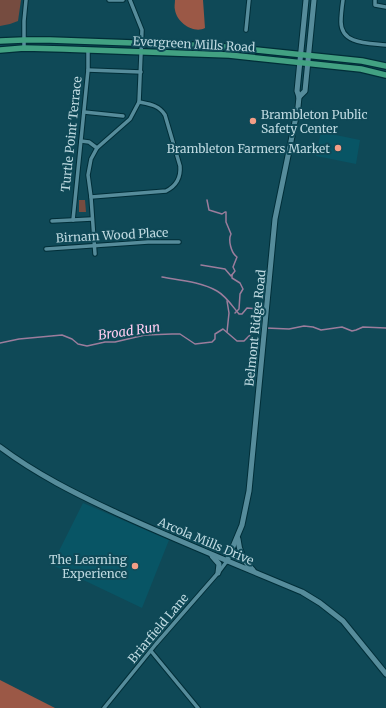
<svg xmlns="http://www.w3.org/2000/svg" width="386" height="708" font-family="Merriweather,serif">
<rect width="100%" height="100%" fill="#0f4957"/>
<!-- built -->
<g fill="#085565">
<path d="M 321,132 L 360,140 L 356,164 L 316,156 Z"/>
<path d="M 83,503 L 169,540 L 142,608 L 52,565 Z"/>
</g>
<!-- green -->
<g fill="#764c40">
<path d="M 0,0 L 21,0 L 18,21 L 10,24 L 0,26 Z"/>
<path d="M 79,200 L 85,200 L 86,212 L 79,212 Z"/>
</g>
<!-- forest -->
<g fill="#9b5846">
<path d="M 175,0 L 203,0 L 205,28 C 194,34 177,23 175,10 C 174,7 175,3 175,0 Z"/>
<path d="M 0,680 L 55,708 L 0,708 Z"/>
</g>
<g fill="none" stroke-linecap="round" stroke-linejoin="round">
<!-- stream -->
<g stroke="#9c7d9c" stroke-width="1.5">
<path d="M 201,265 L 225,269 L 231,276 L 235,271 L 233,267 L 237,257 C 231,253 228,240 231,234 L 226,222 L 226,212 L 225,212 L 222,214 L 209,210 L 207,200"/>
<path d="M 232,275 L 232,278 L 240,283 L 243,289 L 240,294 L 239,309 L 235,313"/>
<path d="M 162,277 C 179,280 202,282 217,291 C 226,296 233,307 239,314 L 242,314 L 247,308 L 259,309 L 259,321 L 257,326 L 258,329"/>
<path d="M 227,301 L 229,313 L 227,332"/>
<path d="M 266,328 L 289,329 L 304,326 L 313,327 L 321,330 L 342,327 L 352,331 L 356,330 L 363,327 L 386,328"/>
<path d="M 0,343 L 19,339 L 62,335 L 72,339 L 78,344 L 87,346 L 105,342 L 115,342 L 145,335 L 172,334 L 180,334 L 195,344 L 212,342 L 215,339 L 215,334 L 223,329 L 237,341 L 244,341 L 255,330 L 263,329"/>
</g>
<defs>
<g id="street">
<path d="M 109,0 L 123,0"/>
<path d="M 343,0 C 342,7 341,15 341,22 C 341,45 370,43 386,45"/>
<path d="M 375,0 L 375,5 L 386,7"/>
<path d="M 246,30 L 249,0"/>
<path d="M 24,48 L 24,21 L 26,0"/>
<path d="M 88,70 L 141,72"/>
<path d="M 84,112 L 123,116"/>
<path d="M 81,141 L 89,142 L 97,148"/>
<path d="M 91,197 L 166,191 C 176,186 181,178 180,166 L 165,115 C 159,105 149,104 139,102"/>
<path d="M 73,220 L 88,70 L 88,50"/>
<path d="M 52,221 L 92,219"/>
<path d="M 46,249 L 148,242 L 179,242"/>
<path d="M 95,254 L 91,197 L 88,175 L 91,159 L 97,148 L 130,119 L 139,102 L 142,30 L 130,0"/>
<path d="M 151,651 L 198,708"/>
<path d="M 104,708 L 156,644 L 218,573 L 227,561"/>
</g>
<g id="secondary">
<path d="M 299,97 L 305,91 L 314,0"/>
<path d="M 0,447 C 36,474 76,494 117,513 C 178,541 240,566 302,592 L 320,603 L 343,621 L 386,674"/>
<path d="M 238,539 C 239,551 244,562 253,570"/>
<path d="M 212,556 L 219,564 L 218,573"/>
<path d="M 227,561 L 242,525 L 249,491 L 275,219 L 298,107 L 299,97 L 297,91 L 306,0"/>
</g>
<g id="primary">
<path d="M 0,41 L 24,40 L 50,40 L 217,46 L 362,61 L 386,66"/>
<path d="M 0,50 L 24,48 L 63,49 L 229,55 L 361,69 L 386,75"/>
</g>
</defs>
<!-- street casing -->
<use href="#street" stroke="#012e38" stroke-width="5.5"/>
<!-- secondary casing -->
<use href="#secondary" stroke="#012e38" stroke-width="7"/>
<!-- primary casing -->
<use href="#primary" stroke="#012e38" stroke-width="8"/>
<!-- street -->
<use href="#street" stroke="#568c9b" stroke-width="3.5"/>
<!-- secondary -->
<use href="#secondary" stroke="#568c9b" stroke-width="5"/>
<!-- primary -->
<use href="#primary" stroke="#42a182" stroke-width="5.5"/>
</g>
<!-- markers -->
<g fill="#f49e86" stroke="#0f4957" stroke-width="1.5">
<circle cx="253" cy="121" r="4"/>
<circle cx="338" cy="148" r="4"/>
<circle cx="135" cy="566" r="4"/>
</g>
<g text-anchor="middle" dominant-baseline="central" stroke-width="4" stroke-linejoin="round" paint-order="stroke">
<!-- street labels -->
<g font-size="12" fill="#bed9e0" stroke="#0f4957">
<text transform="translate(194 44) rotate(3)">Evergreen Mills Road</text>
<text transform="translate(71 134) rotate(-84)">Turtle Point Terrace</text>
<text transform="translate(112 235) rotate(-3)">Birnam Wood Place</text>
<text transform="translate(255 328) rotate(-84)">Belmont Ridge Road</text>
<text transform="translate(206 541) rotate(23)">Arcola Mills Drive</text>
<text transform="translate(158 628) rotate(-50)">Briarfield Lane</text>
</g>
<!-- poi labels -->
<g font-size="12" fill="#bed9e0" stroke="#0f4957" text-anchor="end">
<text x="261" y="114" text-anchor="start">Brambleton Public<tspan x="261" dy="14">Safety Center</tspan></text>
<text x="330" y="148">Brambleton Farmers Market</text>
<text x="127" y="559">The Learning<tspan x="127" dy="14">Experience</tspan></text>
</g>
<!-- water labels -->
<g font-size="13" font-style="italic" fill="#feccf0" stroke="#0f4957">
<text transform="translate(129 331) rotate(-8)">Broad Run</text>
</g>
</g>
</svg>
